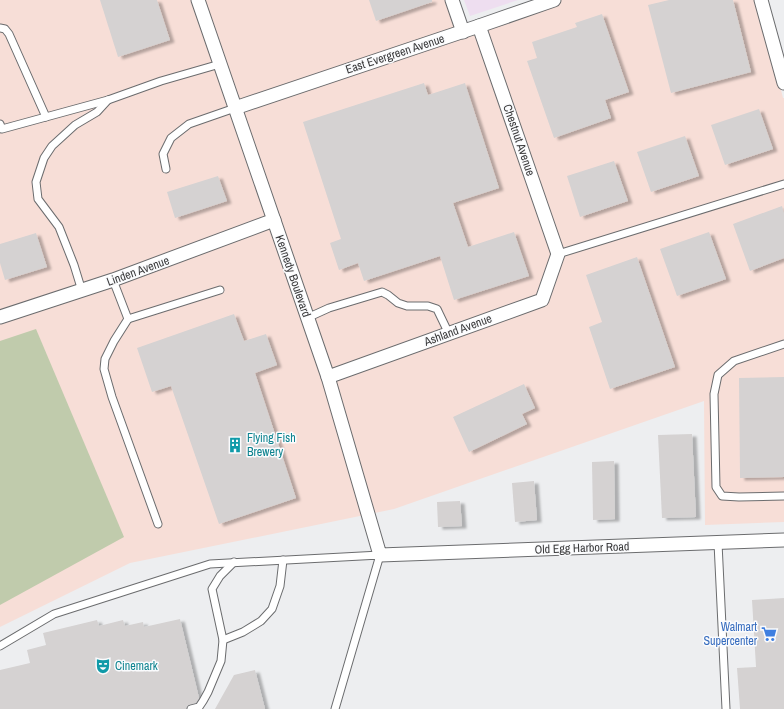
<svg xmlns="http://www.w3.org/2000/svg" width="784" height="709" font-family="'Archivo Narrow',sans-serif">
<defs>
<filter id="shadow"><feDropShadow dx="4.5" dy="2.5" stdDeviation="1" flood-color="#0004"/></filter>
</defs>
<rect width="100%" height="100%" fill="#edeef0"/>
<!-- industrial -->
<path fill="#f7ded7" d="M 0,0 L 456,0 L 467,30 L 554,0 L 759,0 L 783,98 L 784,98 L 784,522 L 705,525 L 704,401 L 394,509 L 130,563 L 0,627 Z"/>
<!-- education -->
<path fill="#eedef0" d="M 464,0 L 518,0 L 470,16 Z"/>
<!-- green -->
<path fill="#c0cbac" d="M 36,329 L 124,537 L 0,605 L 0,341 Z"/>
<!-- building -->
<g fill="#d5d2d2" filter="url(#shadow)">
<path d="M 100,0 L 157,0 L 170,40 L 118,57 Z"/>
<path d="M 369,0 L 432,0 L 432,2 L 376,21 Z"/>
<path d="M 669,0 L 733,0 L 751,72 L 671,93 L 648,5 Z"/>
<path d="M 602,14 L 629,92 L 605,100 L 611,118 L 554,138 L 527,61 L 537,58 L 532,42 L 577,27 L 575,23 Z"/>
<path d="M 424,83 L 428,95 L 465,83 L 499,188 L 453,203 L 468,247 L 514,232 L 529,276 L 454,300 L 440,256 L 364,281 L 358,263 L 339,270 L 330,243 L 341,239 L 303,122 Z"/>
<path d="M 759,109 L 773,149 L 725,165 L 711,125 Z"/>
<path d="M 685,136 L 699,176 L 651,192 L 637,152 Z"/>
<path d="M 614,161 L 628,201 L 580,217 L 567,176 Z"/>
<path d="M 218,176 L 227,201 L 175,218 L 167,192 Z"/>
<path d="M 782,206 L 784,213 L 784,258 L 750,271 L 733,224 Z"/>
<path d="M 709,232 L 726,279 L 677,296 L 660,249 Z"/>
<path d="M 36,233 L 47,267 L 5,280 L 0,263 L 0,244 Z"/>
<path d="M 637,257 L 675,367 L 610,389 L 589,327 L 602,322 L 586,275 Z"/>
<path d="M 234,314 L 244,341 L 266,334 L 277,365 L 255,373 L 296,498 L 219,524 L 171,386 L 152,392 L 137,348 Z"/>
<path d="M 784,377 L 784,477 L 740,478 L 739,378 Z"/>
<path d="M 524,384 L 535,408 L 522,414 L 527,424 L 469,452 L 453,417 Z"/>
<path d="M 692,434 L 696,517 L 662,518 L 658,435 Z"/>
<path d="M 614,461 L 615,519 L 593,520 L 592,462 Z"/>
<path d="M 534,481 L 537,520 L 515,522 L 512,483 Z"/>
<path d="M 460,501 L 462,526 L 438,527 L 437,502 Z"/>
<path d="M 784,598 L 784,709 L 740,709 L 737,668 L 756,667 L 752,600 Z"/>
<path d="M 180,619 L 199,698 L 196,703 L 188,705 L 186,709 L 0,709 L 0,670 L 30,663 L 27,650 L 46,645 L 43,633 L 97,620 L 99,626 L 123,620 L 125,626 L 143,622 L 144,627 Z"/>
<path d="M 255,670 L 265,709 L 215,709 L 234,675 Z"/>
</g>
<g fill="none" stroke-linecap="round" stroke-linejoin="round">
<defs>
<g id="service">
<path d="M 0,28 L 5,29 L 9,34 L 46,117"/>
<path d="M 0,124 L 2,129 L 108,100 L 161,81 L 220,64"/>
<path d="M 166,169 L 163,154 L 171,138 L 189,124 L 235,108"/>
<path d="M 558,254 L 784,184"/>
<path d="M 113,280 L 128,319 L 220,290"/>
<path d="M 82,291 L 74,265 L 59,227 L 38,199 L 36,182 L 44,158 L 52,146 L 75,125 L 97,112 L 108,100"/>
<path d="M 307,318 L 329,308 L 382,292 L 388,295 L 398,303 L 407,306 L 428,306 L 437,309 L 449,334"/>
<path d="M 128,319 L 114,341 L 105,359 L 104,369 L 112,397 L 158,524"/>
<path d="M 784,344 L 734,361 L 718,375 L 714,394 L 716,487 L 722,496 L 739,497 L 784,496"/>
<path d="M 718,543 L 726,709"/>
<path d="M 234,562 L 220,576 L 212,589 L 223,640 L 243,632 L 261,621 L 272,609 L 280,586 L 283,560"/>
<path d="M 0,646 L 54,614 L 210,564 L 380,555 L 335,709"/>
<path d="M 191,709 L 199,707 L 203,701 L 208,692 L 221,661 L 223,640"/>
</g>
<g id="minor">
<path d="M 198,0 L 328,377 L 380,555 L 784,540"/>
<path d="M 452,0 L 463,32"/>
<path d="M 761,0 L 784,83"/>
<path d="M 235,108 L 479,26 L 554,0"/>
<path d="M 0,317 L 113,280 L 274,220"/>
<path d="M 328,377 L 542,300 L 558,254 L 479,26"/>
</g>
</defs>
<!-- service casing -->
<use href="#service" stroke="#6b6c6e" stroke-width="9"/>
<!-- minor casing -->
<use href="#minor" stroke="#6b6c6e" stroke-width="15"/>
<!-- service -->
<use href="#service" stroke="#fff" stroke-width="7"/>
<!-- minor -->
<use href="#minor" stroke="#fff" stroke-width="13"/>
</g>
<!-- icons -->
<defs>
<symbol id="building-bare" viewBox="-9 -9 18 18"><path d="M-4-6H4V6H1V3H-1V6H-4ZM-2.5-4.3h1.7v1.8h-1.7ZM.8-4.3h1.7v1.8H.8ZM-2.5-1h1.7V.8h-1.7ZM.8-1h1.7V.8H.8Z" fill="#0f9aa8" stroke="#fafbfd" stroke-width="2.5" paint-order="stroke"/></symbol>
<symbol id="supermarket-bare" viewBox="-9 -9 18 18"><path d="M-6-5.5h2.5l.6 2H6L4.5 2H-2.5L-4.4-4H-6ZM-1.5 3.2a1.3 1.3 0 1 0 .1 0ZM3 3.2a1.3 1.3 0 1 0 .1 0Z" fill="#3f7fe0" stroke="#fafbfd" stroke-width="2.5" paint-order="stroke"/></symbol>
<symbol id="theatre-bare" viewBox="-9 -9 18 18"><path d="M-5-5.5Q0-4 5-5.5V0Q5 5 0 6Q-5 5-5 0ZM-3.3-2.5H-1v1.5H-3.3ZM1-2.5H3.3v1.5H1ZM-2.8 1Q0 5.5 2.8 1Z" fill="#0f9aa8" stroke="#fafbfd" stroke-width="2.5" paint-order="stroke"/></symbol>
</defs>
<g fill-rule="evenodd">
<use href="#building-bare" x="224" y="434" width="22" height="22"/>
<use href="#supermarket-bare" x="758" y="623" width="22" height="22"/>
<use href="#theatre-bare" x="92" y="655" width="22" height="22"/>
</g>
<g text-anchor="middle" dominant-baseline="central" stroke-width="3" stroke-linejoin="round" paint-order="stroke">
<!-- street labels -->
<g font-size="12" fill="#39393a" stroke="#fafbfd">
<text transform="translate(395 54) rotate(-18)">East Evergreen Avenue</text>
<text transform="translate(519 140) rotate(71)">Chestnut Avenue</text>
<text transform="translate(138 271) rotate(-20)">Linden Avenue</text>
<text transform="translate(293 276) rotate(71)">Kennedy Boulevard</text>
<text transform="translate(458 330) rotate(-20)">Ashland Avenue</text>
<text transform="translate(582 548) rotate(-2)">Old Egg Harbor Road</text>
</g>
<!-- culture labels -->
<g font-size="12" fill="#0d838f" stroke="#fafbfd" text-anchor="start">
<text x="247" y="438">Flying Fish<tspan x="247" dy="14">Brewery</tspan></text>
<text x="115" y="666">Cinemark</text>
</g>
<!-- shop labels -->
<g font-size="12" fill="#366cbe" stroke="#fafbfd" text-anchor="end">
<text x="757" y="627">Walmart<tspan x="757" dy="14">Supercenter</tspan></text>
</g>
</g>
</svg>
